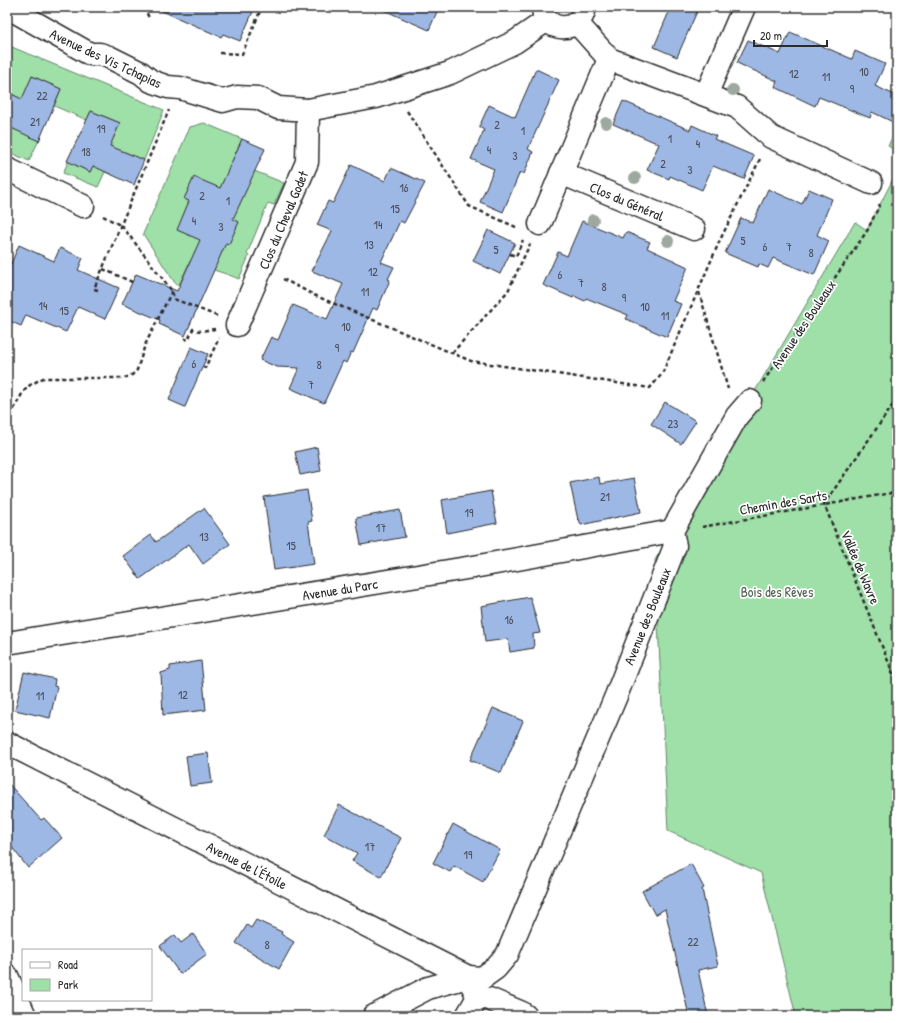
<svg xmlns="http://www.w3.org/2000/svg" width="904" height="1023" font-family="'Patrick Hand',sans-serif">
<rect width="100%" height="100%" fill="#fff"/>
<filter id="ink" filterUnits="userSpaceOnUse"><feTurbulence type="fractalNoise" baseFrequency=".025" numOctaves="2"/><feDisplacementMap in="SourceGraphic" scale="8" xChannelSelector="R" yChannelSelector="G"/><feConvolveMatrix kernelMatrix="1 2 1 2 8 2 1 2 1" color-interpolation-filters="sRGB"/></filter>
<g filter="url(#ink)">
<!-- green -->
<g fill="#9fdfa8" stroke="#65856a">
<path d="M 7,45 L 164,110 L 144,160 L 120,150 L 110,174 L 105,172 L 98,187 L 63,173 L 69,160 L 77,166 L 90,172 L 103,142 L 114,137 L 120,123 L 91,111 L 87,120 L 54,106 L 61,89 L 32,76 L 40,138 L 29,161 L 7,151 L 7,97 L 9,93 L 7,92 Z"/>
<path d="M 204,123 L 242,139 L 232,162 L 284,183 L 274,205 L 268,203 L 247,254 L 249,256 L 239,279 C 223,272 207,269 190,261 L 179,285 L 175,283 L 143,234 L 190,127 Z"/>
<path d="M 897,127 L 897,151 L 888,146 Z"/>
<path d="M 897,171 L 897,1016 L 796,1016 L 761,873 L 668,831 L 655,560 L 855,222 L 867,230 Z"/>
</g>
<!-- building -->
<g fill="#9eb8e5" stroke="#2b2b2b">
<path d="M 153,7 L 255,7 L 240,41 L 223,34 L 221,37 Z"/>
<path d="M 377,7 L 439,7 L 429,30 Z"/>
<path d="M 671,7 L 699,7 L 677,57 L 654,47 Z"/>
<path d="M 790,32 L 852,59 L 855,51 L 885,64 L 875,86 L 897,96 L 897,124 L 872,112 L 870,118 L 819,97 L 815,106 L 775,87 L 777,81 L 737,63 L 748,40 L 780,54 Z"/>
<path d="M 536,69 L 559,80 L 528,149 L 533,152 L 524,174 L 520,172 L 503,212 L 480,202 L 494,169 L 471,159 L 484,130 L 479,127 L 489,105 L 515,117 Z"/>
<path d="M 32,76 L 61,89 L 39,141 L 7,126 L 7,92 L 22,99 Z"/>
<path d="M 623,101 L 690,130 L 692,125 L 716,136 L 714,139 L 754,156 L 744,179 L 713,166 L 702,190 L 670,176 L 669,179 L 647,170 L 659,144 L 613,124 Z"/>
<path d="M 91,111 L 120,123 L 110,146 L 144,160 L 134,185 L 93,166 L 90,172 L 67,161 Z"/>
<path d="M 242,139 L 265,149 L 233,219 L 239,222 L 229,244 L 226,243 L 185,336 L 159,324 L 160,320 L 122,304 L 136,274 L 177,291 L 200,240 L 177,230 L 189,201 L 184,199 L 194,177 L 220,188 Z"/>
<path d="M 351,165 L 385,181 L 391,168 L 425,183 L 404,223 L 400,221 L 381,262 L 394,267 L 388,279 L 390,280 L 377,310 L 373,308 L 353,353 L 351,352 L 346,363 L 343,361 L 324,403 L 290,388 L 299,368 L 277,367 L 260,360 L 271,337 L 278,340 L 293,305 L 327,319 L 343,284 L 312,271 L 332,231 L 317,225 L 328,201 L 333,203 Z"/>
<path d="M 768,189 L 802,204 L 809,189 L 832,199 L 817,235 L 829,241 L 814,275 L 773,258 L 768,268 L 759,264 L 758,267 L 725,253 L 741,218 L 753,223 Z"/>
<path d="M 582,221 L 623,238 L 626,232 L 650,242 L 647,248 L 688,267 L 673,301 L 681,304 L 667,337 L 626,319 L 628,315 L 586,298 L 585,301 L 574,296 L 573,298 L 543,285 L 558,252 L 567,256 Z"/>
<path d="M 488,230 L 515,243 L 500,274 L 473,261 Z"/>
<path d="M 19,245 L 54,261 L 60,248 L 83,258 L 78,270 L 119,288 L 105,319 L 78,307 L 66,332 L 26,315 L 21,326 L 7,320 L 7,273 Z"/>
<path d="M 191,347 L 208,354 L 185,407 L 169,400 Z"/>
<path d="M 665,402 L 696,421 L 681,444 L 651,424 Z"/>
<path d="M 317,447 L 321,471 L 300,475 L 295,452 Z"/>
<path d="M 599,477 L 600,484 L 634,478 L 641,512 L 581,525 L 579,519 L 578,520 L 570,483 Z"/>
<path d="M 307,490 L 312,521 L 308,522 L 314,564 L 274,570 L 264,497 Z"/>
<path d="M 491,491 L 497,523 L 447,533 L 442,500 Z"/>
<path d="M 204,508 L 230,544 L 203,564 L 189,544 L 140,579 L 123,556 L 151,535 L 156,542 Z"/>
<path d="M 400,510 L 405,537 L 361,545 L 356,518 Z"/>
<path d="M 530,597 L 540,633 L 533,634 L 534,648 L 510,652 L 508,639 L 485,642 L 481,606 Z"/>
<path d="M 201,661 L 206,710 L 163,715 L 161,673 L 170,670 L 170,666 Z"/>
<path d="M 24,672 L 55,679 L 54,686 L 57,687 L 50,718 L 15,710 Z"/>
<path d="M 493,708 L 523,721 L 501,773 L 470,760 Z"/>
<path d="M 208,753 L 212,783 L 190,786 L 186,756 Z"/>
<path d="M 7,782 L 41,820 L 44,818 L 62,838 L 28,868 L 7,841 Z"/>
<path d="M 339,805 L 401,838 L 381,877 L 352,861 L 357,853 L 324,835 Z"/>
<path d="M 453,824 L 500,850 L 483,882 L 454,866 L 450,872 L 433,863 Z"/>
<path d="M 691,864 L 704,888 L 702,889 L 718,966 L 698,970 L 708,1016 L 689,1016 L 665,909 L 655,915 L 642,891 Z"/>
<path d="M 256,920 L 282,932 L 281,934 L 294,942 L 279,969 L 236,943 L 247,925 L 251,928 Z"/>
<path d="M 193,934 L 207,954 L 180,974 L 160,946 L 175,935 L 181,943 Z"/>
</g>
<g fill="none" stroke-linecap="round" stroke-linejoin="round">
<defs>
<g id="minor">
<path d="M 7,7 L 90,54 L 100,54 L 109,57 L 141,73 L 151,81 L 168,87 L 180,88 L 223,101 L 237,97 L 258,98 L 278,108 L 308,110 L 376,97 L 450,73 L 515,42 L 547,20"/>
<path d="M 543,7 C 543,33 581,35 585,7"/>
<path d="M 577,23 L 609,59 L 737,107 L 771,137 L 871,183"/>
<path d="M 706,95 L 744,7"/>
<path d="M 7,169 L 83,206"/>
<path d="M 561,173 L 694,229"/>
<path d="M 540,224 L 609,59"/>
<path d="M 237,325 L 307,162 L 308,110"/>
<path d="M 7,643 L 479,566 L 672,531"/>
<path d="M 7,743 L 468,977 L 478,997"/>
<path d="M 7,976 L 25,1016"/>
<path d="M 478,997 L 489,999 L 522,1013 L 526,1016"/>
<path d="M 374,1016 L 428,988 L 468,977 L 482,978 L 496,968 L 507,955 L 616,696 L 675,546 L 672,531 L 737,416 L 750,401"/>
<path d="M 467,1016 L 478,997"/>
</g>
</defs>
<!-- minor casing -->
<use href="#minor" stroke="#2b2b2b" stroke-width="25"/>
<!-- path -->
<g stroke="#2b2b2b" stroke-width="2.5" stroke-dasharray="4 3" stroke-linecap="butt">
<path d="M 144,7 L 149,18"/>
<path d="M 220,53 L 242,54 L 262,7"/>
<path d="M 407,111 L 469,206 L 518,228"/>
<path d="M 894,176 L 897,170"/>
<path d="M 103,216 L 122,226 L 172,291 L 174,299 L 217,316"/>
<path d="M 510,254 L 516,256 L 523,240"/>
<path d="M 103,269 L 132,282"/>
<path d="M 283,279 L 316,296 L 471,361 L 650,388 L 662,374 L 720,240 L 761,157"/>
<path d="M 98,290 L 94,289 L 169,110"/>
<path d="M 699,292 L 728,389"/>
<path d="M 184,338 L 188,340 L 193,329 L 200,331 L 215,329"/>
<path d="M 452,353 L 508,291 L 530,244"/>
<path d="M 203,367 L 205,368 L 219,338"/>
<path d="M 763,382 L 867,231 L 880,204"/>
<path d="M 897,399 L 824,504 L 897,683"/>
<path d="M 7,422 L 23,392 L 30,385 L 43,378 L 124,378 L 131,376 L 137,370 L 145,345 L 172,291"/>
<path d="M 702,527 L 897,492"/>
</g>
<!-- minor -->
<use href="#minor" stroke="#fff" stroke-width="22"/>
</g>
<!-- trees -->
<g fill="#9ea89f">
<circle cx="733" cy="90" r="6"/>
<circle cx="606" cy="123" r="6"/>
<circle cx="635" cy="178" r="6"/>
<circle cx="593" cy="220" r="6"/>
<circle cx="668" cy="241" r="6"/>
</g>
</g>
<g text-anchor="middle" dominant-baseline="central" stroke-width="3.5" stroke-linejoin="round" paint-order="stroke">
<!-- number labels -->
<g font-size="12" fill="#484e5a">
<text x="864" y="71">10</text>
<text x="794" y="73">12</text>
<text x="826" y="76">11</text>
<text x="852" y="88">9</text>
<text x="42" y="95">22</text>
<text x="35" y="121">21</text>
<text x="497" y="124">2</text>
<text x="101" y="128">19</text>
<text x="523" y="130">1</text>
<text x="670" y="138">1</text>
<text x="698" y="143">4</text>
<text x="489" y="149">4</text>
<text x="86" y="151">18</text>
<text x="515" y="155">3</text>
<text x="663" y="163">2</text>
<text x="690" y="169">3</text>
<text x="404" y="187">16</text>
<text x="202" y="195">2</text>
<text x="228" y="200">1</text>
<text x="395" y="208">15</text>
<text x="194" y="220">4</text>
<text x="378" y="224">14</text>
<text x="221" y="226">3</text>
<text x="743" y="240">5</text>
<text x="369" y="244">13</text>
<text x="765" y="246">6</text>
<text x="789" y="246">7</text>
<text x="496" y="249">5</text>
<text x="811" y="252">8</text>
<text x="373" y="271">12</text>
<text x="560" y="274">6</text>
<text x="581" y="282">7</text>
<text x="604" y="286">8</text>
<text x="365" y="291">11</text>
<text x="624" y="297">9</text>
<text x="43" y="305">14</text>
<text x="645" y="306">10</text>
<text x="64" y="310">15</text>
<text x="665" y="315">11</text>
<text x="346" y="326">10</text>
<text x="337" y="347">9</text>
<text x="194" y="363">6</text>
<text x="319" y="364">8</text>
<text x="311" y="384">7</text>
<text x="673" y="423">23</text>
<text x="605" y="496">21</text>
<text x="469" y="512">19</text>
<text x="381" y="527">17</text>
<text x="204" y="536">13</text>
<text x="291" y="545">15</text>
<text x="509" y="619">16</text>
<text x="183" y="694">12</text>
<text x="40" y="695">11</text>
<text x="370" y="846">17</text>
<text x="468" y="854">19</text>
<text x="693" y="941">22</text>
<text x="267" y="944">8</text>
</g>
<!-- street labels -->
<g font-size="14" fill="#2b2b2b" stroke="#fff">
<text transform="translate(106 58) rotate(25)">Avenue des Vis Tchapias</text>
<text transform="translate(627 201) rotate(23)">Clos du Général</text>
<text transform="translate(283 220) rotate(-67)">Clos du Cheval Godet</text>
<text transform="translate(803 324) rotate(-56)">Avenue des Bouleaux</text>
<text transform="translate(783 502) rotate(-10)">Chemin des Sarts</text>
<text transform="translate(861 567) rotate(67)">Vallée de Wavre</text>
<text transform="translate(340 589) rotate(-9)">Avenue du Parc</text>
<text transform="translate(647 616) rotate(-68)">Avenue des Bouleaux</text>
<text transform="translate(247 865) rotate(27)">Avenue de l'Étoile</text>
</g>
<!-- park labels -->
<g font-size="14" fill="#4e6150" stroke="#fff">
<text x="777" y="591">Bois des Rêves</text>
</g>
</g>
<!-- margin -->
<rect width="904" height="1023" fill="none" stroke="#fff" stroke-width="24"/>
<rect x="12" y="12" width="880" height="999" fill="none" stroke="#2b2b2b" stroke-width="1.5" filter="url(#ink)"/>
<!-- legend -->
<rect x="22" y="949" width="130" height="52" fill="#ffffff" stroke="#aaaaaa"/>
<rect x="30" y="962" width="20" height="6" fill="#ffffff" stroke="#aaaaaa"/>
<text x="58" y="969" font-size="12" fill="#2b2b2b">Road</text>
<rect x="30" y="979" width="20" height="12" fill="#9fdfa8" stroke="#aaaaaa"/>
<text x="58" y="989" font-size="12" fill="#2b2b2b">Park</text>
<!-- scale -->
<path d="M754 40v6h73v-6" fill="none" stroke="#2b2b2b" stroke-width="2"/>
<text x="760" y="40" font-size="12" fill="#2b2b2b" stroke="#ffffff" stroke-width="3" paint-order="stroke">20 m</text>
</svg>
